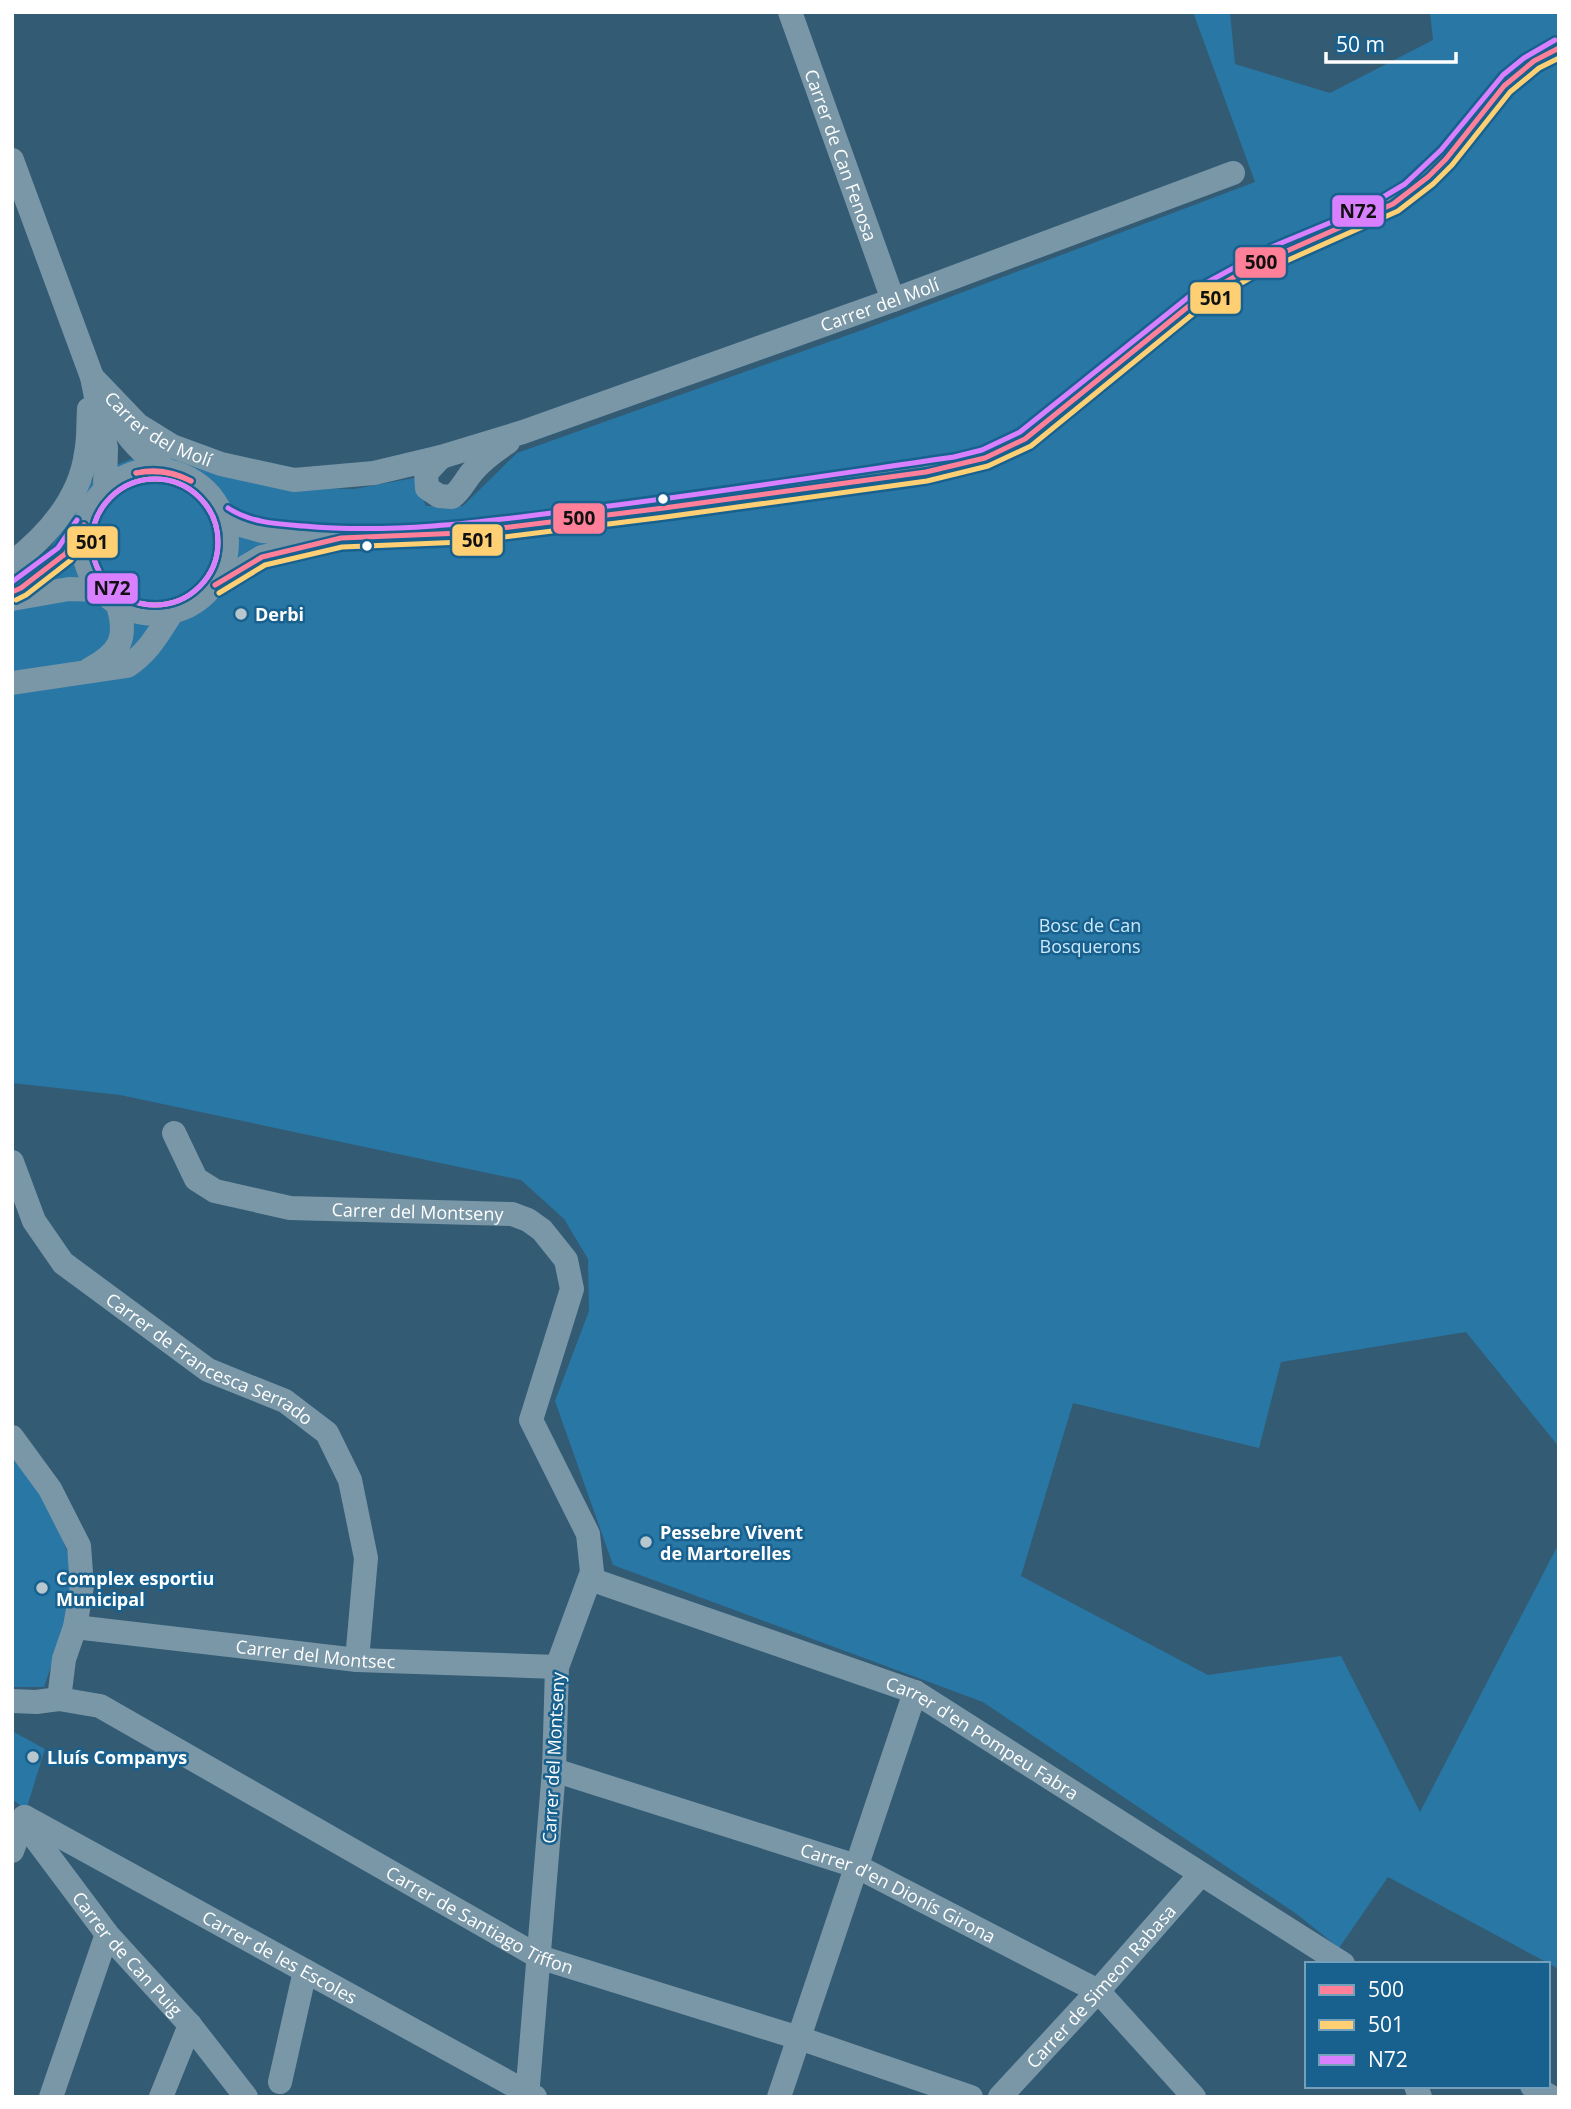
<svg xmlns="http://www.w3.org/2000/svg" width="1571" height="2109" font-family="'Open Sans',sans-serif">
<rect width="100%" height="100%" fill="#335b74"/>
<!-- green -->
<g fill="#2977a4">
<path d="M 1193,12 L 1230,12 L 1235,64 L 1330,93 L 1433,40 L 1430,12 L 1559,12 L 1559,1447 L 1466,1332 L 1281,1362 L 1259,1448 L 1073,1403 L 1021,1576 L 1208,1675 L 1341,1656 L 1420,1812 L 1559,1543 L 1559,1969 L 1388,1877 L 1339,1948 L 1298,1915 L 983,1702 L 613,1565 L 555,1401 L 589,1311 L 588,1259 L 564,1219 L 521,1180 L 120,1095 L 12,1083 L 12,576 L 41,560 L 77,510 L 96,473 L 156,449 L 273,487 L 354,489 L 414,478 L 426,506 L 463,506 L 517,453 L 865,329 L 1255,182 Z"/>
<path d="M 12,1454 L 52,1509 L 73,1568 L 71,1608 L 44,1687 L 12,1687 Z"/>
<path d="M 12,1731 L 45,1749 L 26,1810 L 12,1799 Z"/>
</g>
<g fill="none" stroke-linecap="round" stroke-linejoin="round">
<!-- minor -->
<g stroke="#7a97a7" stroke-width="24">
<path id="s1" d="M 790,12 L 893,300"/>
<path d="M 12,160 L 92,377 L 106,448 L 105,488"/>
<path id="s2" d="M 92,377 L 138,425 L 172,446 L 221,464 L 294,480 L 374,473 L 441,457 L 523,432 L 893,300 L 1233,173"/>
<path d="M 112,412 C 129,440 141,453 168,471"/>
<path d="M 441,457 L 426,473 L 427,488 L 439,496 L 452,497 C 462,489 465,480 473,471 C 483,459 496,450 508,442"/>
<circle cx="155" cy="542" r="72"/>
<path d="M 223,515 L 237,524 L 262,531 L 341,538 L 462,533 L 664,508 L 956,466 L 985,458 L 1025,439 L 1200,297 C 1229,279 1258,263 1290,249 C 1330,232 1374,218 1410,191 C 1448,163 1471,123 1503,88 C 1518,71 1538,58 1559,48"/>
<path d="M 12,563 C 48,535 80,499 86,453 C 89,439 88,424 89,409"/>
<path d="M 215,585 L 262,557 L 316,543"/>
<path d="M 12,592 L 21,588 L 65,554 L 84,525"/>
<path d="M 12,599 L 69,589 L 100,590"/>
<path d="M 90,669 C 120,653 128,638 118,605"/>
<path d="M 12,683 L 127,666 C 148,653 158,634 171,614"/>
<path id="s3" d="M 174,1133 L 196,1179 L 215,1191 L 290,1208 L 512,1214 L 528,1220 L 542,1230 L 566,1260 L 572,1289 L 531,1420 L 588,1534 L 592,1572 L 557,1667 L 554,1770 L 527,2097"/>
<path id="s4" d="M 12,1162 L 34,1221 L 63,1263 L 208,1370 L 285,1401 L 327,1433 L 350,1480 L 366,1558 L 357,1660"/>
<path d="M 12,1437 L 50,1489 L 79,1546 L 82,1586 L 75,1627 L 64,1659 L 59,1699"/>
<path id="s5" d="M 590,1579 L 915,1692 L 1343,1964"/>
<path id="s6" d="M 75,1627 L 357,1660 L 557,1667"/>
<path id="s7" d="M 12,1701 L 36,1702 L 59,1699 L 100,1706 L 539,1957 L 799,2038 L 971,2097"/>
<path id="s8" d="M 554,1770 L 856,1866 L 1098,1991 L 1194,2097"/>
<path id="s9" d="M 24,1817 L 30,1831 L 107,1934 L 190,2025 L 246,2097"/>
<path id="s10" d="M 12,1851 L 25,1817 L 535,2097"/>
<path d="M 280,2082 L 305,1971"/>
<path d="M 1416,2086 L 1420,2097"/>
<path d="M 1532,2086 L 1551,2097"/>
<path d="M 51,2097 L 107,1934"/>
<path d="M 161,2097 L 190,2025"/>
<path d="M 779,2097 L 915,1692"/>
<path id="s11" d="M 1000,2097 L 1098,1991 L 1201,1874"/>
</g>
<defs>
<g id="bus-1">
<path d="M 136,473 C 156,468 173,471 191,481"/>
<path d="M 136,473 C 157,470 172,472 191,481"/>
<path d="M 215,585 L 262,557 L 341,538 L 462,533 L 664,508 L 926,472 L 985,458 L 1025,439 L 1200,297 L 1253,266 L 1393,204 L 1428,177 L 1446,159 L 1504,86 L 1534,61 L 1559,48"/>
<path d="M 12,592 L 21,588 L 65,554 L 84,525"/>
</g>
<g id="bus-2">
<circle cx="155" cy="542" r="63"/>
<path d="M 219,593 L 265,565 L 342,547 L 463,542 L 665,517 L 927,481 L 988,466 L 1031,446 L 1205,304 L 1257,274 L 1398,211 L 1433,184 L 1452,165 L 1510,92 L 1539,68 L 1559,58"/>
<path d="M 16,600 L 26,595 L 71,560 L 91,530"/>
</g>
<g id="bus-3">
<circle cx="155" cy="542" r="63"/>
<path d="M 228,508 C 251,523 277,524 304,526 C 403,535 503,519 601,507 C 719,492 837,474 954,457 L 982,450 L 1020,432 L 1206,283 L 1274,246 L 1363,209 L 1405,184 L 1441,150 L 1503,75 L 1524,58 L 1555,40"/>
<path d="M 12,582 L 58,548 L 77,520"/>
</g>
</defs>
<!-- bus-1 casing -->
<use href="#bus-1" stroke="#18618f" stroke-width="10"/>
<!-- bus-2 casing -->
<use href="#bus-2" stroke="#18618f" stroke-width="10"/>
<!-- bus-3 casing -->
<use href="#bus-3" stroke="#18618f" stroke-width="10"/>
<!-- bus-1 -->
<use href="#bus-1" stroke="#ff8098" stroke-width="5"/>
<!-- bus-2 -->
<use href="#bus-2" stroke="#fed073" stroke-width="5"/>
<!-- bus-3 -->
<use href="#bus-3" stroke="#d880ff" stroke-width="5"/>
</g>
<!-- markers -->
<g fill="#fff" stroke="#18618f" stroke-width="2.5">
<circle cx="663" cy="499" r="6"/>
<circle cx="367" cy="546" r="6"/>
</g>
<g fill="#b8c6ce" stroke="#18618f" stroke-width="2.5">
<circle cx="241" cy="614" r="7"/>
<circle cx="646" cy="1542" r="7"/>
<circle cx="42" cy="1588" r="7"/>
<circle cx="33" cy="1757" r="7"/>
</g>
<g text-anchor="middle" dominant-baseline="central" stroke-width="5" stroke-linejoin="round" paint-order="stroke">
<!-- street labels -->
<g font-size="18" fill="#fff" stroke="#18618f">
<text stroke="none"><textPath href="#s1" startOffset="152">Carrer de Can Fenosa</textPath></text>
<text stroke="none"><textPath href="#s2" startOffset="847">Carrer del Molí</textPath></text>
<text stroke="none"><textPath href="#s2" startOffset="86">Carrer del Molí</textPath></text>
<text stroke="none"><textPath href="#s3" startOffset="278">Carrer del Montseny</textPath></text>
<text stroke="none"><textPath href="#s4" startOffset="290">Carrer de Francesca Serrado</textPath></text>
<text stroke="none"><textPath href="#s6" startOffset="242">Carrer del Montsec</textPath></text>
<text stroke="none"><textPath href="#s5" startOffset="425">Carrer d'en Pompeu Fabra</textPath></text>
<text transform="translate(553 1758) rotate(-87)">Carrer del Montseny</text>
<text stroke="none"><textPath href="#s8" startOffset="366">Carrer d'en Dionís Girona</textPath></text>
<text stroke="none"><textPath href="#s7" startOffset="525">Carrer de Santiago Tiffon</textPath></text>
<text stroke="none"><textPath href="#s9" startOffset="172">Carrer de Can Puig</textPath></text>
<text stroke="none"><textPath href="#s10" startOffset="327">Carrer de les Escoles</textPath></text>
<text stroke="none"><textPath href="#s11" startOffset="150">Carrer de Simeon Rabasa</textPath></text>
</g>
<!-- poi labels -->
<g font-size="18" font-weight="bold" fill="#fff" stroke="#18618f" text-anchor="start">
<text x="255" y="614">Derbi</text>
<text x="660" y="1532">Pessebre Vivent<tspan x="660" dy="21">de Martorelles</tspan></text>
<text x="56" y="1578">Complex esportiu<tspan x="56" dy="21">Municipal</tspan></text>
<text x="47" y="1757">Lluís Companys</text>
</g>
<!-- park labels -->
<g font-size="18" fill="#cce9fb" stroke="#18618f">
<text x="1090" y="925">Bosc de Can<tspan x="1090" dy="21">Bosquerons</tspan></text>
</g>
</g>
<g stroke="#18618f" stroke-width="2.5">
<rect x="1331" y="194" width="54" height="34" rx="7" fill="#d880ff"/>
<rect x="1234" y="246" width="53" height="33" rx="7" fill="#ff8098"/>
<rect x="1189" y="281" width="53" height="34" rx="7" fill="#fed073"/>
<rect x="552" y="502" width="54" height="33" rx="7" fill="#ff8098"/>
<rect x="451" y="523" width="53" height="34" rx="7" fill="#fed073"/>
<rect x="66" y="525" width="53" height="34" rx="7" fill="#fed073"/>
<rect x="86" y="572" width="53" height="33" rx="7" fill="#d880ff"/>
</g>
<g font-size="19" text-anchor="middle" font-weight="bold" fill="#111">
<text x="1358" y="218">N72</text>
<text x="1261" y="269">500</text>
<text x="1216" y="305">501</text>
<text x="579" y="525">500</text>
<text x="478" y="547">501</text>
<text x="92" y="549">501</text>
<text x="112" y="595">N72</text>
</g>
<!-- border -->
<rect width="1571" height="2109" fill="none" stroke="#ffffff" stroke-width="28"/>
<!-- legend -->
<rect x="1305" y="1962" width="245" height="126" fill="#18618f" stroke="#74a0bc" stroke-width="2"/>
<rect x="1319" y="1985" width="35" height="10" fill="#ff8098" stroke="#74a0bc" stroke-width="2"/>
<text x="1368" y="1997" font-size="21" fill="#ffffff">500</text>
<rect x="1319" y="2020" width="35" height="10" fill="#fed073" stroke="#74a0bc" stroke-width="2"/>
<text x="1368" y="2032" font-size="21" fill="#ffffff">501</text>
<rect x="1319" y="2055" width="35" height="10" fill="#d880ff" stroke="#74a0bc" stroke-width="2"/>
<text x="1368" y="2067" font-size="21" fill="#ffffff">N72</text>
<!-- scale -->
<path d="M1326 52v10h130v-10" fill="none" stroke="#ffffff" stroke-width="3.5"/>
<text x="1336" y="52" font-size="21" fill="#ffffff" stroke="#18618f" stroke-width="5" paint-order="stroke">50 m</text>
</svg>
